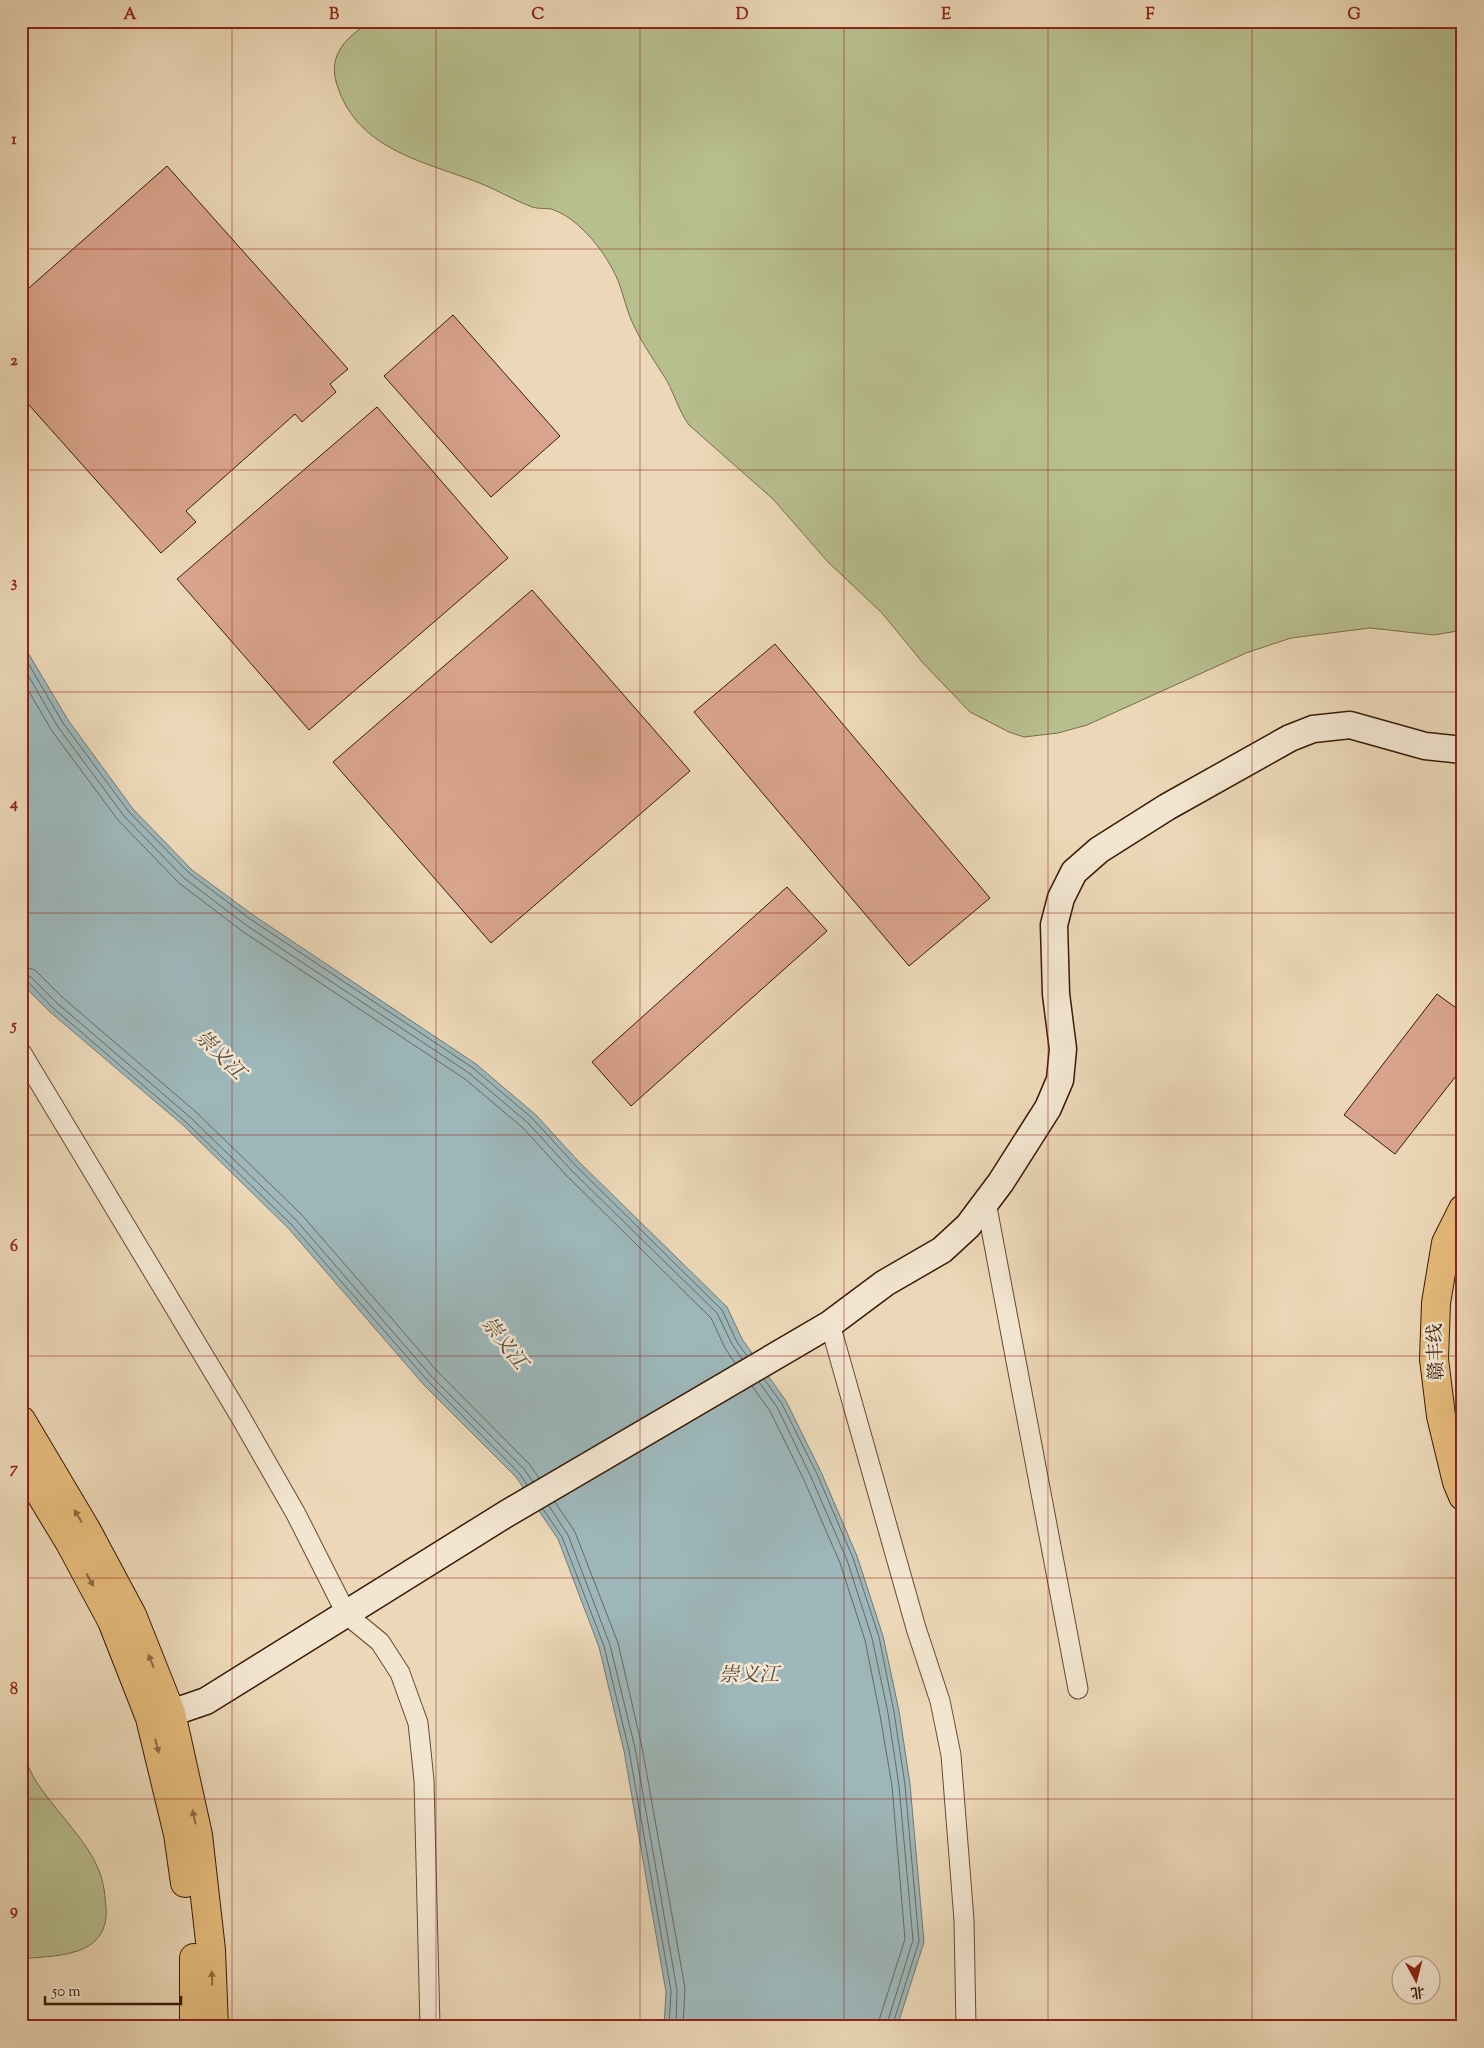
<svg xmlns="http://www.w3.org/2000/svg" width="1484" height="2048" font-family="'Sorts Mill Goudy','Noto Serif SC',serif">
<rect width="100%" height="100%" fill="#ecd8b8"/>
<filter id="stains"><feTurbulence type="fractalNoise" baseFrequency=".004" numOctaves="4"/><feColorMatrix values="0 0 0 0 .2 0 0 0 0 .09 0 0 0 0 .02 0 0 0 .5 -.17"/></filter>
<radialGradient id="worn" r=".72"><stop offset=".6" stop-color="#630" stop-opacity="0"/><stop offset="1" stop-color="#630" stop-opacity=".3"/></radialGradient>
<!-- green -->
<g fill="#b8bf8f" stroke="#786c4a">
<path d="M 371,21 L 1463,21 L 1463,630 L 1434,635 L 1370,628 L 1291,638 L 1246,653 L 1087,725 L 1058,733 L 1024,737 L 1009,732 L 970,712 L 923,663 L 882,613 L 828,562 L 773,499 L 689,425 C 679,411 675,396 667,381 C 656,363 643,345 634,326 C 627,312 624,297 619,283 C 611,263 596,241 580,227 C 573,220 561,212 551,209 C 545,208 538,209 532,207 C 513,200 496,189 477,182 C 422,161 357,149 337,85 C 327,54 347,37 371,21 Z"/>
<path d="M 21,1748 C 25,1757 28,1767 33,1776 C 52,1810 96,1846 103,1884 C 105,1892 105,1900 106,1907 C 108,1930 97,1946 74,1952 C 58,1957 38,1957 21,1959 Z"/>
</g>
<!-- water -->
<path fill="#9db7ba" stroke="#757872" d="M 21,641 L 68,720 L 133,809 L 192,870 L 253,915 L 476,1064 L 536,1115 L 579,1162 L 727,1307 L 742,1339 L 786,1401 L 821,1472 L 857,1556 L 883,1636 L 899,1711 L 910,1784 L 924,1942 L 897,2027 L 664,2027 L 666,1992 L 624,1751 L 599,1647 L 558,1539 L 516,1477 L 424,1385 L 289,1229 L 184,1126 L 49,1011 L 21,983 Z"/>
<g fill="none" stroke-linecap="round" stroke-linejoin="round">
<!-- shore -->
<g stroke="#6a6860" stroke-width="1">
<path d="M 21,651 L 63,723 L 129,812 L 189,873 L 250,919 L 473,1068 L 532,1118 L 576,1166 L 722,1310 L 737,1342 L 747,1356"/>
<path d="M 21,663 L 58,727 L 124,816 L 184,878 L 246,925 L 469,1073 L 528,1123 L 571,1170 L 717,1313 L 732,1344 L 742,1359"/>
<path d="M 21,678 L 52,731 L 118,820 L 179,883 L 242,931 L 465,1079 L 523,1128 L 566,1175 L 711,1318 L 725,1348 L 735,1363"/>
<path d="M 21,966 L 35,970 L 62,997 L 196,1112 L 302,1215 L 438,1372 L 529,1464 L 539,1478"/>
<path d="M 21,973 L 31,977 L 57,1003 L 191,1118 L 296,1220 L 432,1377 L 524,1469 L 533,1482"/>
<path d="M 21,980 L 27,981 L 52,1007 L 187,1123 L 292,1225 L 428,1381 L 520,1474 L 527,1485"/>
<path d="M 764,1379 L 782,1404 L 817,1474 L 853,1558 L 879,1637 L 894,1712 L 905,1785 L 919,1941 L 892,2027"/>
<path d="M 759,1382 L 777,1407 L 811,1477 L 847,1560 L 872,1638 L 888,1713 L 899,1786 L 913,1940 L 886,2027"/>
<path d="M 752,1386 L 770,1411 L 804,1480 L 840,1563 L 865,1640 L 880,1715 L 892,1786 L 905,1939 L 880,2017 L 878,2027"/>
<path d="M 555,1502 L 575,1532 L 618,1643 L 642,1747 L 685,1988 L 683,2027"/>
<path d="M 549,1506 L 568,1535 L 610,1645 L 635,1748 L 677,1990 L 676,2027"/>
<path d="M 543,1509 L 562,1537 L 604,1646 L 629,1750 L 671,1991 L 669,2027"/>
</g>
</g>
<!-- building -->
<g fill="#d9a48d" stroke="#381a06">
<path d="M 167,166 L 348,369 L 330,384 L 336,392 L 302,422 L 295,414 L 186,511 L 196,522 L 161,553 L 21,396 L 21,295 Z"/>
<path d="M 453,315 L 560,436 L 491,497 L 384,376 Z"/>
<path d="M 377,407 L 508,558 L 309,730 L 177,579 Z"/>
<path d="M 532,590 L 690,771 L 491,943 L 333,762 Z"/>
<path d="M 775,644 L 990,898 L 909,966 L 694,712 Z"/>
<path d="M 787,887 L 827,931 L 631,1106 L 592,1062 Z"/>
<path d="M 1437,994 L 1463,1013 L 1463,1067 L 1395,1154 L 1344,1115 Z"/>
</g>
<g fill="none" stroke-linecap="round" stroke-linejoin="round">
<defs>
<g id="street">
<path d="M 21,1052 L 237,1411 L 296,1514 L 347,1615 L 380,1642 L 400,1673 L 418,1723 L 424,1780 L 430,2027"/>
<path d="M 986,1202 L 1078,1689"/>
<path d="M 830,1324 L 916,1628 L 940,1701 L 951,1755 L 964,1920 L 966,2027"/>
</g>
<path id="secondary" d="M 150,1718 L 171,1713 L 206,1701 L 506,1514 L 830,1324 L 885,1283 L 942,1250 L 968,1226 L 1001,1182 L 1048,1108 L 1060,1080 L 1063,1049 L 1056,994 L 1054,925 L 1061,898 L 1074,872 L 1099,850 L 1167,807 L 1290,738 L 1313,729 L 1350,725 L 1425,746 L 1463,750"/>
<g id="primary">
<path d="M 1463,1209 L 1446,1243 L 1436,1303 L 1434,1359 L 1441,1416 L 1457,1482 L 1463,1496"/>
<path d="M 21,1420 L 87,1531 L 132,1615 L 171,1713 L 198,1835 L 211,1950 L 214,2027"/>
<path d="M 21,1462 L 70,1543 L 112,1621 L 150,1718 L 178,1834 L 185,1883"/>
<path d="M 194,2027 L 194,1958"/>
</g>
</defs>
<!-- street casing -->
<use href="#street" stroke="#654a32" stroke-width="21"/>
<!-- secondary casing -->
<use href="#secondary" stroke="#381a06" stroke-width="29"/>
<!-- primary casing -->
<use href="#primary" stroke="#381a06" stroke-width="30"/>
<!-- street -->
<use href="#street" stroke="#f3e6d1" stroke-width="19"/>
<!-- secondary -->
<use href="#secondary" stroke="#f3e6d1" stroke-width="26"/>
<!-- primary -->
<use href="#primary" stroke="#e6bc7c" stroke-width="28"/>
</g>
<!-- one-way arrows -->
<defs><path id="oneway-solid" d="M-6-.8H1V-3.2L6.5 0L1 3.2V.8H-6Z" transform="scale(1.25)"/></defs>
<g fill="#8f6b41">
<use href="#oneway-solid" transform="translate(78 1516) rotate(-121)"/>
<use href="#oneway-solid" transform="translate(90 1580) rotate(61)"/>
<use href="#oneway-solid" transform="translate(151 1661) rotate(-112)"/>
<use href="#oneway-solid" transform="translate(157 1746) rotate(76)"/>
<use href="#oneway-solid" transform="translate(194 1817) rotate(-102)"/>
<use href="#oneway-solid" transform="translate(212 1978) rotate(-92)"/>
</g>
<!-- grid -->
<path fill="none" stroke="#8f2418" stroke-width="1" stroke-opacity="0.55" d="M 232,21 L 232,2027M 436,21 L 436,2027M 640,21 L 640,2027M 844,21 L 844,2027M 1048,21 L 1048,2027M 1252,21 L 1252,2027M 21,249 L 1463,249M 21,470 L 1463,470M 21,692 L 1463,692M 21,913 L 1463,913M 21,1135 L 1463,1135M 21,1356 L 1463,1356M 21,1578 L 1463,1578M 21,1799 L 1463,1799"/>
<g text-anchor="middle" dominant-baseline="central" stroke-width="5" stroke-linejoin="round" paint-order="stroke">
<!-- street labels -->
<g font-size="19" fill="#381a06" stroke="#f3e6d1">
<text transform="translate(1437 1352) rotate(-92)">赣丰线</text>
</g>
<!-- water labels -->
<g font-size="20" font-style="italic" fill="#56493c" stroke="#f3e6d1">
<text transform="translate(219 1056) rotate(45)">崇义江</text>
<text transform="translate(503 1344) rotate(52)">崇义江</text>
<text x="749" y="1676">崇义江</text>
</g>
</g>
<!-- margin -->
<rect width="1484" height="2048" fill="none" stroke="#ecd8b8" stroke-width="55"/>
<!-- north arrow -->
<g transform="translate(1416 1980) rotate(173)"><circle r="24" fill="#f3e6d1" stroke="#a89480"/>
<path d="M0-4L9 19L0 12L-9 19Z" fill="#8f2418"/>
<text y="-8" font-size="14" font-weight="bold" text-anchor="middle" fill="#381a06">北</text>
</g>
<!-- scale -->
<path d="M45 1996v8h136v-8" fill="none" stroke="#381a06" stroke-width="2.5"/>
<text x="52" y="1996" font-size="15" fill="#381a06" stroke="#f3e6d1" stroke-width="4" paint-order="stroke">50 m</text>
<rect x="28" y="28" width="1428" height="1992" fill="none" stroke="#8f2418" stroke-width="2"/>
<g font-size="16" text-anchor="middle" font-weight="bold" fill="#8f2418">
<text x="130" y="19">A</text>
<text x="334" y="19">B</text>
<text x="538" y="19">C</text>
<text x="742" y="19">D</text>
<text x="946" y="19">E</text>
<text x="1150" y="19">F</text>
<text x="1354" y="19">G</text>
<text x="14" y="144">1</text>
<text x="14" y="365">2</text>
<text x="14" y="587">3</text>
<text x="14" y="808">4</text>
<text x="14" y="1030">5</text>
<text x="14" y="1251">6</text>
<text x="14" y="1473">7</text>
<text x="14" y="1694">8</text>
<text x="14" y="1915">9</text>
</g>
<rect width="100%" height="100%" filter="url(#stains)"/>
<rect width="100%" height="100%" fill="url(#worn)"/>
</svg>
